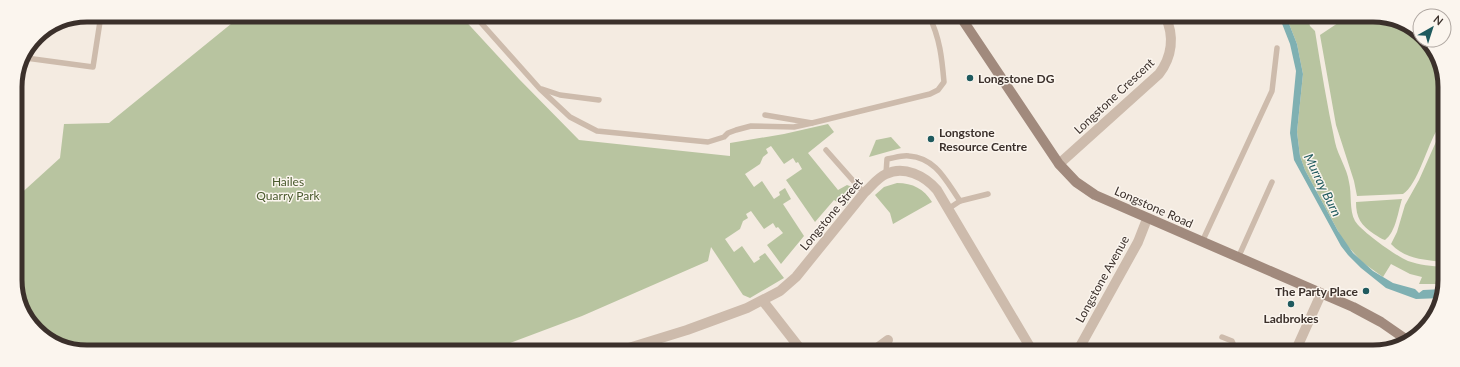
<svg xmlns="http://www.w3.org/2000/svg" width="1460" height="367" font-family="Lato,sans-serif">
<rect width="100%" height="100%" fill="#f4ebe1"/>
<!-- green -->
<g fill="#b8c4a0">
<path d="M 242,15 L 460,15 L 519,79 L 579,140 L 730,156 L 730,143 L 784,134 L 828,124 L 834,132 L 808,153 L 838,190 L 847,185 L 852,187 L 854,193 L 845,207 L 834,200 L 815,222 L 786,180 L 802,169 L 798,162 L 796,163 L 793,158 L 784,164 L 771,146 L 766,149 L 768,153 L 763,157 L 760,164 L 745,174 L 754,187 L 762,181 L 774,199 L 780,195 L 779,192 L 785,188 L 791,199 L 783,204 L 804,236 L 781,264 L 767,245 L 783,233 L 778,227 L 776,228 L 773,223 L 764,229 L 751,211 L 746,214 L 748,218 L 743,221 L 740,229 L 725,239 L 734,252 L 742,246 L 754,263 L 760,259 L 759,257 L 765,253 L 784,278 L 750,298 L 743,295 L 711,247 L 708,261 L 582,316 L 489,351 L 72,351 L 36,331 L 16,295 L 16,198 L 60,158 L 64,124 L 109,123 Z"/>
<path d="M 1286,16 L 1307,16 L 1310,26 L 1315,31 C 1321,68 1327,105 1335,142 C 1338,156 1347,168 1349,182 C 1352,194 1349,210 1355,221 C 1361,231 1396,256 1408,261 C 1419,265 1432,266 1444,267 L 1444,282 L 1438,284 L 1419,284 L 1422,277 L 1410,274 L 1391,264 L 1383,277 L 1362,262 L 1344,242 L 1305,170 L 1300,156 L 1297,132 L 1303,74 L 1297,44 Z"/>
<path d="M 1344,16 L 1388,16 L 1420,34 L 1420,40 L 1426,40 L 1444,72 L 1444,122 C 1442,125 1439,127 1437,130 C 1428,144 1417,186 1403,194 L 1357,196 L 1354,181 L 1336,125 L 1320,35 L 1344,19 Z"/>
<path d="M 1444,131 L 1444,262 C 1425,260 1405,259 1391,244 L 1397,232 L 1405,205 L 1419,180 L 1439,135 Z"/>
<path d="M 891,137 L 901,148 L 869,157 L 876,140 Z"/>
<path d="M 897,183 C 913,183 924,189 932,202 L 893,224 L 890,213 L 875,195 L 884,187 Z"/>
<path d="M 1402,199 C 1398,211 1396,232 1385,240 C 1381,239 1378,236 1374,234 C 1361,225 1356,218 1356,202 Z"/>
</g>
<!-- water -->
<path fill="#7fb0b2" d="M 1279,16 L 1286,16 L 1297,44 L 1303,74 L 1297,132 L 1300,156 L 1305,170 L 1338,231 L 1353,253 L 1373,271 L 1393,283 L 1415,289 L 1419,293 L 1423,290 L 1444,289 L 1444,295 L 1442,298 L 1416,299 L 1386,288 L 1361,268 L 1348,255 L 1341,246 L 1294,160 L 1290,133 L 1296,71 L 1290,44 Z"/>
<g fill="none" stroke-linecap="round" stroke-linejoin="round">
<!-- lane -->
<g stroke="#cdbbac" stroke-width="5.5">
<path d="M 474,15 L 540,89 L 570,117 L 597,131 L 708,142 L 724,137 L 728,133 L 736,130 L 751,126 L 794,127 L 812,123"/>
<path d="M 1339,16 L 1340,17"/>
<path d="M 26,58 L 93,67 L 101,15"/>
<path d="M 542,89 L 560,95 L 599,100"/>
<path d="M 765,115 L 812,123 L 930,94 L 938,90 L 944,82 C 942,59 940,38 929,16"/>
<path d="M 826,150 L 864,193"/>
<path d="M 886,174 L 887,159 C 894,158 902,155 909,156 C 936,158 946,181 960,201"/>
<path d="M 948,209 L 960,201 L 988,194"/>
<path d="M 1202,242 L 1272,91 L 1277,48"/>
<path d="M 1238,258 L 1272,182"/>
<path d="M 1222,337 L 1232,341 L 1235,348 L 1243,352"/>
</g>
<!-- street -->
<g stroke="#cdbbac" stroke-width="10">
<path d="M 1059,164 L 1159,74 C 1172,57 1175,36 1165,16"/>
<path d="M 763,301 L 802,351"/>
<path d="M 619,351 L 687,330 L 747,308 L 780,291 L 796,277 L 864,193 C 871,187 877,178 886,174 C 904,165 925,176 937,190 L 1033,352"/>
<path d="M 873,351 L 888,340"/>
<path d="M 1077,352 L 1138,242 L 1147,219"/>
<path d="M 1295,352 L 1321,294"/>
</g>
<!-- secondary -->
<path stroke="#a18a7d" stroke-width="10" d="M 960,16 L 1059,164 L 1076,182 L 1095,195 L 1353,307 L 1381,322 L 1407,340"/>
</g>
<!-- markers -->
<g fill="#1f5a5e" stroke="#fbf5ee" stroke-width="1.5">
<circle cx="970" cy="78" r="4"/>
<circle cx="931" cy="139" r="4"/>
<circle cx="1366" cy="291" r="4"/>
<circle cx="1291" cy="304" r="4"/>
</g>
<g text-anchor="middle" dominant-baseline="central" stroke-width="3" stroke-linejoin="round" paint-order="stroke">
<!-- poi labels -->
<g font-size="12" font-weight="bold" fill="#3b302b" stroke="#fbf5ee" text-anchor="start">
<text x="978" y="78">Longstone DG</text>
<text x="939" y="132">Longstone<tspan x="939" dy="14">Resource Centre</tspan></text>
<text x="1358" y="291" text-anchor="end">The Party Place</text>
<text x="1291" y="318" text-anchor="middle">Ladbrokes</text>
</g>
<!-- street labels -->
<g font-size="12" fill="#3b302b" stroke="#fbf5ee">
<text transform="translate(1114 96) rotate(-43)">Longstone Crescent</text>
<text transform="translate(1154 207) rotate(24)">Longstone Road</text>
<text transform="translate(831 214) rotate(-50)">Longstone Street</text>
<text transform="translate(1102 279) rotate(-61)">Longstone Avenue</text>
</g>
<!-- park labels -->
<g font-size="12" fill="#4a5a2e" stroke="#fbf5ee">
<text x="288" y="181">Hailes<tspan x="288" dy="14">Quarry Park</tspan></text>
</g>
<!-- water labels -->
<g font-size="13" font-style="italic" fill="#1f5a5e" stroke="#fbf5ee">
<text transform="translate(1323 185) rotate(64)">Murray Burn</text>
</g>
</g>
<!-- crop -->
<path d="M0 0H1460V367H0ZM87 22H1373A65 65 0 0 1 1438 87V280A65 65 0 0 1 1373 345H87A65 65 0 0 1 22 280V87A65 65 0 0 1 87 22Z" fill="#fbf5ee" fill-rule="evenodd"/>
<path fill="none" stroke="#3b302b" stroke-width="5" d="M87 22H1373A65 65 0 0 1 1438 87V280A65 65 0 0 1 1373 345H87A65 65 0 0 1 22 280V87A65 65 0 0 1 87 22Z"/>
<!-- north arrow -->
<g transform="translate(1432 28) rotate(39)"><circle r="19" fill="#fbf5ee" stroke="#aea6a0"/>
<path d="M0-3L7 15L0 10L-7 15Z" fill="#1f5a5e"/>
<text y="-6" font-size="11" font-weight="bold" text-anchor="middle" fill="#3b302b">N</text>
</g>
</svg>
